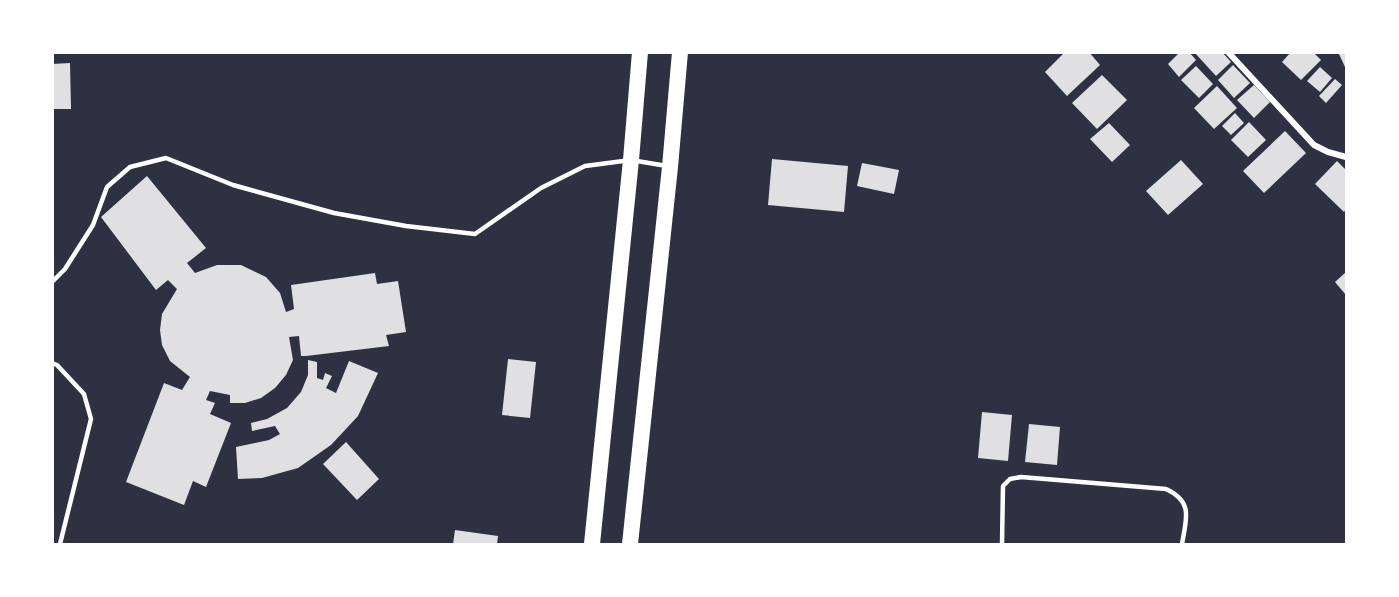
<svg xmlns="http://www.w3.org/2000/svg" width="1399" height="597" font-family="'Titillium Web',sans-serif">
<rect width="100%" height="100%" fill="#2d3142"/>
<!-- building -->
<g fill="#e0e0e3">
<path d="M 1065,52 L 1089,52 L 1100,65 L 1067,96 L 1045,72 Z"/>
<path d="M 1180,52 L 1189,52 L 1196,60 L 1179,77 L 1168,64 Z"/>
<path d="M 1194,52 L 1222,52 L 1231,62 L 1216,76 Z"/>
<path d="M 1291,52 L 1313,52 L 1321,60 L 1301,80 L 1282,62 Z"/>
<path d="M 1338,52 L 1346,52 L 1346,69 Z"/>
<path d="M 70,63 L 71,109 L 52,109 L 52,64 Z"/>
<path d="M 1233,65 L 1250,83 L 1234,98 L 1218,80 Z"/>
<path d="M 1196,66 L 1213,84 L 1199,98 L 1181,80 Z"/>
<path d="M 1320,67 L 1332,78 L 1320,92 L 1307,81 Z"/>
<path d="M 1102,75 L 1127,100 L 1097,129 L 1072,103 Z"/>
<path d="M 1335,79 L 1342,85 L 1326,103 L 1319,96 Z"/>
<path d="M 1254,85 L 1270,102 L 1254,118 L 1237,100 Z"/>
<path d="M 1217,86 L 1237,108 L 1214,129 L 1194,108 Z"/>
<path d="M 1235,113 L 1244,123 L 1231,135 L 1222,126 Z"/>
<path d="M 1249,122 L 1266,140 L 1248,157 L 1231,140 Z"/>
<path d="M 1109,123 L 1130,145 L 1112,162 L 1090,139 Z"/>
<path d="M 1285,131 L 1306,153 L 1264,193 L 1243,171 Z"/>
<path d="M 772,159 L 848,166 L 844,212 L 768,205 Z"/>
<path d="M 1181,160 L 1203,184 L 1168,215 L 1146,191 Z"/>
<path d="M 1337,161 L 1346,170 L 1346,209 L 1344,212 L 1315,184 Z"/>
<path d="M 862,163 L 899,170 L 894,194 L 857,186 Z"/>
<path d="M 147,176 L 206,248 L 187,263 L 195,273 L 217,265 L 241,265 L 266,277 L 280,293 L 286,312 L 294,309 L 291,285 L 375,273 L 377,284 L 398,281 L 406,332 L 386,335 L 389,346 L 306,356 L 301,356 L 299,336 L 289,337 L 293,360 L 286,375 L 275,388 L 261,398 L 245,403 L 230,403 L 230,395 L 210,391 L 206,400 L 215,403 L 210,414 L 231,423 L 206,487 L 193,481 L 184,505 L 126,482 L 164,383 L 182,390 L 190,377 L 170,361 L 162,345 L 160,330 L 162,314 L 177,289 L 168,280 L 156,290 L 101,217 Z"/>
<path d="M 1346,272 L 1346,295 L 1335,282 Z"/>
<path d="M 508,359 L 536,362 L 530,418 L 502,415 Z"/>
<path d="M 308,360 L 317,362 L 317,378 L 323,380 L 325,373 L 332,376 L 326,388 L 336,393 L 349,361 L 378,373 L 358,416 L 331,445 L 298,468 L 262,478 L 238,479 L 236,447 L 269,440 L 280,434 L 275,426 L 252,431 L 251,423 L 267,419 L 287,408 L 301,392 L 308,375 Z"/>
<path d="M 982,412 L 1012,415 L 1008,461 L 978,458 Z"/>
<path d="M 1029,424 L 1060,427 L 1057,465 L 1025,462 Z"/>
<path d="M 346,442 L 379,479 L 357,500 L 323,464 Z"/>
<path d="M 455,530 L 498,536 L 497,544 L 453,544 Z"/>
</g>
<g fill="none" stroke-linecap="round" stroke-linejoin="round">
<!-- service -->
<g stroke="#fff" stroke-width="4.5">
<path d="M 52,282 L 65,269 L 93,225 L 107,187 L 130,167 L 166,158 L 233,185 L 334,213 L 406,226 L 475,234 L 541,188 L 585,166 L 631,160 L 667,166"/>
<path d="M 52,363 L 57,365 L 84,394 L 91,419 L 60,544"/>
<path d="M 1002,544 L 1003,486 L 1010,479 L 1021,477 L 1166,489 C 1194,502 1186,519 1182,544"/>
</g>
<!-- minor -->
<path stroke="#fff" stroke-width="6" d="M 1228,52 L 1314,145 L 1328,152 L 1346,157"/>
<!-- trunk -->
<g stroke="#fff" stroke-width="16">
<path d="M 592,544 L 631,160 L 640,52"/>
<path d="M 630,544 L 670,167 L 680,52"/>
</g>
</g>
<!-- border -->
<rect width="1399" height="597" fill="none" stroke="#ffffff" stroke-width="108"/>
</svg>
